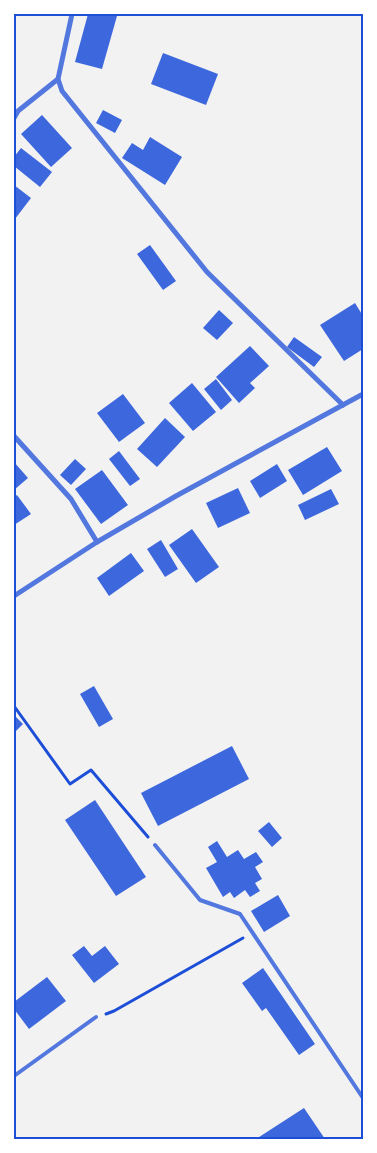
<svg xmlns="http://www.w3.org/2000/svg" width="377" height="1153" font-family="'Fira Sans Condensed',sans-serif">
<rect width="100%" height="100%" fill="#f2f2f2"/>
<!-- building -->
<g fill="#3d67dc">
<path d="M 88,14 L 109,14 L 117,16 L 102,69 L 75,62 Z"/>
<path d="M 163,53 L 218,74 L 206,105 L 151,84 Z"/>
<path d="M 103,110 L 122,120 L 115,133 L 96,123 Z"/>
<path d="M 42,115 L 72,148 L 51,167 L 21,134 Z"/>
<path d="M 150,137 L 182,157 L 165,185 L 122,158 L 132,143 L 143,150 Z"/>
<path d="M 21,148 L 52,172 L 40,187 L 14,166 L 14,157 Z"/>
<path d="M 14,185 L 31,198 L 15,219 L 14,218 Z"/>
<path d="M 150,245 L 176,281 L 163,290 L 137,254 Z"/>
<path d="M 355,303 L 363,316 L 363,349 L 344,361 L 320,325 Z"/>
<path d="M 219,310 L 233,323 L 217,340 L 203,328 Z"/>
<path d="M 294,337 L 322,357 L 314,367 L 287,347 Z"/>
<path d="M 250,346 L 269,366 L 250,383 L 255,388 L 239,403 L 216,377 Z"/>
<path d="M 216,379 L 232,400 L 221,410 L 204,389 Z"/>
<path d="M 192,383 L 216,412 L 193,431 L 169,403 Z"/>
<path d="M 123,394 L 145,423 L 119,442 L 97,413 Z"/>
<path d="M 165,418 L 185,437 L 157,467 L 137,449 Z"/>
<path d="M 327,447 L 342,471 L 303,495 L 288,470 Z"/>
<path d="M 119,451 L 140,479 L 130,486 L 109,459 Z"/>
<path d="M 75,459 L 86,469 L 71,485 L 60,475 Z"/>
<path d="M 14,462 L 28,478 L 14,490 Z"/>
<path d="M 277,464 L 287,481 L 260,498 L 250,481 Z"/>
<path d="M 102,470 L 128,505 L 101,524 L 75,489 Z"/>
<path d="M 238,488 L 250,513 L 218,528 L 206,503 Z"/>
<path d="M 331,489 L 339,504 L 305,520 L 298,505 Z"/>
<path d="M 17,495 L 31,514 L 14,525 L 14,497 Z"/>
<path d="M 192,529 L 219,567 L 196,583 L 169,545 Z"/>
<path d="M 161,540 L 178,569 L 165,577 L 147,549 Z"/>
<path d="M 131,553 L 144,571 L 109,596 L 97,578 Z"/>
<path d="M 94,686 L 113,719 L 99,727 L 80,694 Z"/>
<path d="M 14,715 L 23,724 L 14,733 Z"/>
<path d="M 232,746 L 249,779 L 158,826 L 141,793 Z"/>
<path d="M 95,800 L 146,877 L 116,896 L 65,820 Z"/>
<path d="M 269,822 L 282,838 L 272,847 L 258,831 Z"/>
<path d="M 217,841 L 227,857 L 238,850 L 244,859 L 256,852 L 263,862 L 255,867 L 262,879 L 255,883 L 260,891 L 250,897 L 245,890 L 234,898 L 230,892 L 223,897 L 206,868 L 217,862 L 208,847 Z"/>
<path d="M 278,895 L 290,916 L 264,932 L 251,911 Z"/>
<path d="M 84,946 L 92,956 L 105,946 L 119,964 L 94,983 L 72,955 Z"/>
<path d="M 263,968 L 315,1044 L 299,1055 L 266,1008 L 262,1011 L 242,983 Z"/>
<path d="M 47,977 L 66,1001 L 29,1029 L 14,1009 L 14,1002 Z"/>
<path d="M 304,1108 L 325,1139 L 256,1139 Z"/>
</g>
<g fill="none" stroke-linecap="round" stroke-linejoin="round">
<!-- path -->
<g stroke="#1d4ed8" stroke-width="3">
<path d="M 14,706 L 70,784 L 91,770 L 148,837"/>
<path d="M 106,1014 L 114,1011 L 243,938"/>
</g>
<!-- service -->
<g stroke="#5277de" stroke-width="4">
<path d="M 155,845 L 200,900 L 240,914 L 363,1098"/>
<path d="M 14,1076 L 96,1017"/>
</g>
<!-- minor -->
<g stroke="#5277de" stroke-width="5">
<path d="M 72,14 L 58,79 L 62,91 L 207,272 L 343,405"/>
<path d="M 14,118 L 18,111 L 58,79"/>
<path d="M 14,436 L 71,499 L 97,542"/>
<path d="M 14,596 L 97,542 L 176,496 L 363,394"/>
</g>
</g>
<!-- border -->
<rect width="377" height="1153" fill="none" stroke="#ffffff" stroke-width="30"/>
<rect x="15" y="15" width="347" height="1123" fill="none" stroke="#1d4ed8" stroke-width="2"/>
</svg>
